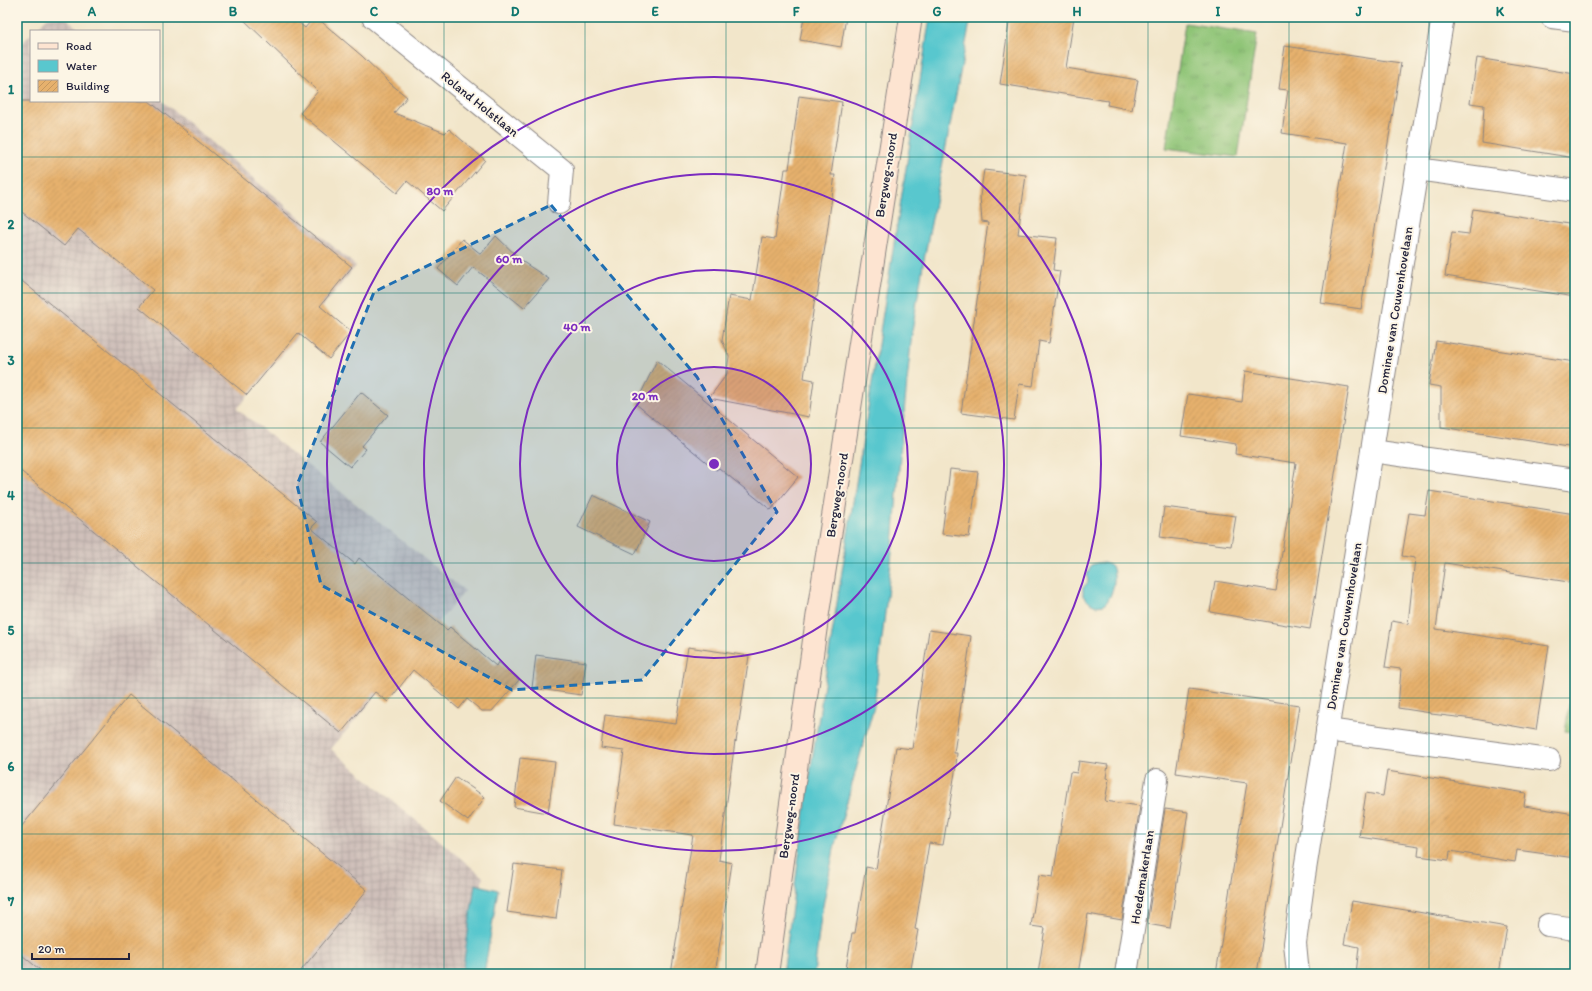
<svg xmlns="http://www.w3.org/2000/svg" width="1592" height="991" font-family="Itim,sans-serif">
<defs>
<pattern id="industrial-grid" width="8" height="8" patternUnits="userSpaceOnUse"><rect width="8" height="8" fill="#cfc0ba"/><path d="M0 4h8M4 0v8" fill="none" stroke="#b1a5a1"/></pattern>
<pattern id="grass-tufts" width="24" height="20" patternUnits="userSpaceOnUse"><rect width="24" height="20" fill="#8ec476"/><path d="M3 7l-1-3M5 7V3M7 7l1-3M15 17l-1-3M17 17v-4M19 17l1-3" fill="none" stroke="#7aa867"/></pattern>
<pattern id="building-hatch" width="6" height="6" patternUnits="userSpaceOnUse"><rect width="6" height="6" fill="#e6b16d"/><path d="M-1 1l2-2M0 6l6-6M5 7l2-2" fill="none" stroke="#c5985f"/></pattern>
</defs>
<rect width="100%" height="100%" fill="#fcf5e5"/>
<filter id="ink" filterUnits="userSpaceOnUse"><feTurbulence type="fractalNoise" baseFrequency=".025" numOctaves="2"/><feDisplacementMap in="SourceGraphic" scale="8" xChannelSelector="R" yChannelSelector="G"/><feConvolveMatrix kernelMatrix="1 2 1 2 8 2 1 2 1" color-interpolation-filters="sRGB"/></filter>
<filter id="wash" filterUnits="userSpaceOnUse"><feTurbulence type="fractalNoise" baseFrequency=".012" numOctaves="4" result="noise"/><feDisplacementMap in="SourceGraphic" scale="16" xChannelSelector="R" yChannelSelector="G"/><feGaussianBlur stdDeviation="0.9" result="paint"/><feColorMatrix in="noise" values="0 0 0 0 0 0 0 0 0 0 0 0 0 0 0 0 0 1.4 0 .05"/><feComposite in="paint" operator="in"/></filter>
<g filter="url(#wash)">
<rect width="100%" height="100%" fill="#f2e6ca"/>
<!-- industrial -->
<g fill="url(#industrial-grid)">
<path d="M 48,17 L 64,17 L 81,31 L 34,31 Z"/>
<path d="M 31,34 L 31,101 L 159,101 L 159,98 L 356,266 L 237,409 L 465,591 L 331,749 L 483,877 L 465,974 L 17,974 L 17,48 Z"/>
</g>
<!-- grass -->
<g fill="url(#grass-tufts)" stroke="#587358">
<path d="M 1185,23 L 1257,34 L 1238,157 L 1166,148 Z"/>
<path d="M 1574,675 L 1575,675 L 1575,732 L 1565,731 Z"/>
</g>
<!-- water -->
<g fill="#59c7ce" stroke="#3e7484">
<path d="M 930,17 L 971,17 L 923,265 L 912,332 L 901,443 L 893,545 L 874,706 L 835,844 L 821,916 L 814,974 L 783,974 L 810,773 Z"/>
<path d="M 1097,563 L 1104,563 L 1112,566 C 1117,577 1113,597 1104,605 L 1096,606 L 1090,603 L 1083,596 L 1083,588 L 1088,582 L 1087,575 L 1091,565 Z"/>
<path d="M 475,884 L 498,890 L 484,974 L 462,974 Z"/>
</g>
<g id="blocks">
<!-- building -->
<g fill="url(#building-hatch)">
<path d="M 241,17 L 292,17 L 305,28 L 314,17 L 316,17 L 362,56 L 391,84 L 407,97 L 394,113 L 445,133 L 449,129 L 485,160 L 442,211 L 407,181 L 397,193 L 300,113 L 318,91 Z"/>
<path d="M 804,17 L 846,17 L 841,47 L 800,40 Z"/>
<path d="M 1010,17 L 1074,17 L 1066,68 L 1138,80 L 1132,110 L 1107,105 L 1108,101 L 1000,84 Z"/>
<path d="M 1285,46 L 1401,63 L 1361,309 L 1321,303 L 1347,143 L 1282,133 L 1288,90 L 1279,89 Z"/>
<path d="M 1477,58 L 1575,74 L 1575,158 L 1482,143 L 1484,105 L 1470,103 Z"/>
<path d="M 799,96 L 842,102 L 831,175 L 835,175 L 826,240 L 817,297 L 815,297 L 804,378 L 814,380 L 809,417 L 709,398 L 727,374 L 729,356 L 722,340 L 729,296 L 752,300 L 762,237 L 775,239 L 785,169 L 789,169 Z"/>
<path d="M 17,101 L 149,101 L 352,267 L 320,306 L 351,332 L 329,359 L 298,333 L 247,395 L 139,307 L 153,290 L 78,229 L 64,246 L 17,208 Z"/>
<path d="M 984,170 L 1026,175 L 1018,234 L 1057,238 L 1053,270 L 1060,271 L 1049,343 L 1039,341 L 1033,386 L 1019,384 L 1014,420 L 961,413 L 988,223 L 982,222 L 980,196 Z"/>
<path d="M 1473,209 L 1575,225 L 1575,297 L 1445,276 L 1452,232 L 1469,234 Z"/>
<path d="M 496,236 L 523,262 L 549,279 L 524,308 L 473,267 L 458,286 L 438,269 L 462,239 L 481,254 Z"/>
<path d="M 17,277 L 317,522 L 311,528 L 355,564 L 359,558 L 447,630 L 450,627 L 496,666 L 498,662 L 519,680 L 492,711 L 482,711 L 467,699 L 459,709 L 413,670 L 388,702 L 375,692 L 341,733 L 17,468 Z"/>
<path d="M 1436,341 L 1575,362 L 1575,448 L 1441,427 L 1441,387 L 1429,385 Z"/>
<path d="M 657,360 L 798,477 L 771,510 L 719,468 L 716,470 L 636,404 Z"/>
<path d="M 1245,371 L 1349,387 L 1310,629 L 1210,612 L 1215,581 L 1276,591 L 1296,463 L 1235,454 L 1236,444 L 1181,436 L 1188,394 L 1242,402 Z"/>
<path d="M 361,392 L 388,415 L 362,446 L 366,449 L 350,467 L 320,442 Z"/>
<path d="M 950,469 L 978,472 L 969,537 L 942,534 Z"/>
<path d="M 1429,491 L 1575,514 L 1575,583 L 1445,563 L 1436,629 L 1549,646 L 1536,730 L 1474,719 L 1431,714 L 1431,713 L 1398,708 L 1401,669 L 1385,667 L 1392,621 L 1408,624 L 1415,558 L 1402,556 L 1409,513 L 1425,515 Z"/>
<path d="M 593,495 L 650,522 L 635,554 L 578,527 Z"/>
<path d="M 1164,507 L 1236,516 L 1231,546 L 1160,537 Z"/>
<path d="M 929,630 L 971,636 L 954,753 L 957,753 L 956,766 L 943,845 L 929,843 L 915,929 L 918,930 L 910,974 L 845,974 L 852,933 L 855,933 L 866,867 L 876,869 L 896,747 L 912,749 Z"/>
<path d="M 688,647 L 749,656 L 736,742 L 735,741 L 719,860 L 732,863 L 715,974 L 671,974 L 693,835 L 614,824 L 624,751 L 601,748 L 605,715 L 676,724 Z"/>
<path d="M 536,655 L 586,662 L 581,695 L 532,688 Z"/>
<path d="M 1189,689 L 1299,705 L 1257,974 L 1216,974 L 1247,783 L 1176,773 Z"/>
<path d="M 129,695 L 367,890 L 298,974 L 45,974 L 17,951 L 17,832 Z"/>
<path d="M 520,758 L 555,762 L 548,813 L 514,807 Z"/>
<path d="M 1079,761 L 1108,765 L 1106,778 L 1109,779 L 1105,801 L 1140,806 L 1122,920 L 1088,914 L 1078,974 L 1038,974 L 1045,928 L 1031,926 L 1039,875 L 1053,877 L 1070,772 L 1077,773 Z"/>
<path d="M 1387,771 L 1526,793 L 1524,806 L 1575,814 L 1575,858 L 1517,850 L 1515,862 L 1450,851 L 1449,860 L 1418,856 L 1419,846 L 1359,837 L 1366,793 L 1383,796 Z"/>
<path d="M 456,777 L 485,797 L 468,821 L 440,801 Z"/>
<path d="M 1165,809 L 1188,812 L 1170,928 L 1147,924 Z"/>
<path d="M 514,864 L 562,870 L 556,919 L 507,912 Z"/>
<path d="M 1352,901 L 1507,927 L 1499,974 L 1356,974 L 1359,947 L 1344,944 Z"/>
</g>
</g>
</g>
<g filter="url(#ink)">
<use href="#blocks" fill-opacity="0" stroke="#8a8482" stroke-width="1"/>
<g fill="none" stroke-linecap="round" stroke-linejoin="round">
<defs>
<g id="street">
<path d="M 373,17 L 562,170 L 559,203"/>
<path d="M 1552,17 L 1575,20"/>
<path d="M 1417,169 L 1575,191"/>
<path d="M 1372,451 L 1575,480"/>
<path d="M 1327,730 L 1549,760"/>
<path d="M 1548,925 L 1575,929"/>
<path d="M 1126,974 L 1157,780"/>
<path d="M 1298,974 L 1295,943 L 1304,876 L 1417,169 L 1443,17"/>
</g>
<path id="secondary" d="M 767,974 L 817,619 L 911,17"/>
</defs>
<!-- street casing -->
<use href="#street" stroke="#8a8482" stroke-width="24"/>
<!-- secondary casing -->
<use href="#secondary" stroke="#8a8482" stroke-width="24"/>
<!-- street -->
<use href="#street" stroke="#fff" stroke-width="22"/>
<!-- secondary -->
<use href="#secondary" stroke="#fde4d1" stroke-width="22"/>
</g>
</g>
<!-- marked area -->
<path fill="#1f6fb2" fill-opacity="0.2" stroke="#1f6fb2" stroke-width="3" stroke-dasharray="8 5" stroke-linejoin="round" d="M 551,205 L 697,377 L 777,512 L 642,680 L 512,690 L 321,585 L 297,485 L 374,292 Z"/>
<!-- grid -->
<path fill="none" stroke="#0f766e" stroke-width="1" stroke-opacity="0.55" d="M 163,17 L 163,974M 303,17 L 303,974M 444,17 L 444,974M 585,17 L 585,974M 726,17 L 726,974M 866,17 L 866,974M 1007,17 L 1007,974M 1148,17 L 1148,974M 1289,17 L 1289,974M 1429,17 L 1429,974M 17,157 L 1575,157M 17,293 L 1575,293M 17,428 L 1575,428M 17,563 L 1575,563M 17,698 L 1575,698M 17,834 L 1575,834"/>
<!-- distance rings -->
<circle cx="714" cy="464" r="97" fill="#7b2cbf" fill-opacity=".12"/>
<g fill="none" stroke="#7b2cbf" stroke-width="2">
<circle cx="714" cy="464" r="97"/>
<circle cx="714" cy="464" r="194"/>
<circle cx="714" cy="464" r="290"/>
<circle cx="714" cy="464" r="387"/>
</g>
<g text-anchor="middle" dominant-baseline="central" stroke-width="4" stroke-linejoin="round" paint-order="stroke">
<!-- street labels -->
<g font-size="13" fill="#22223b" stroke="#fcf5e5">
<text transform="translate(480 104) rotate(39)">Roland Holstlaan</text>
<text transform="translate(886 175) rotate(-81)">Bergweg-noord</text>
<text transform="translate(1395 310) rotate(-81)">Dominee van Couwenhovelaan</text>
<text transform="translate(837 495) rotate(-81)">Bergweg-noord</text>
<text transform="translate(1344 626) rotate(-81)">Dominee van Couwenhovelaan</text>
<text transform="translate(789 816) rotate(-82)">Bergweg-noord</text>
<text transform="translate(1142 877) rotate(-81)">Hoedemakerlaan</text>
</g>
</g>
<circle cx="714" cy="464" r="6" fill="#7b2cbf" stroke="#fcf5e5" stroke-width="2"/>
<g font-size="12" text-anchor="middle" font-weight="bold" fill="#7b2cbf" stroke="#fcf5e5" stroke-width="4" stroke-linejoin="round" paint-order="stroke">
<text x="440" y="195">80 m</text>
<text x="509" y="263">60 m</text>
<text x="577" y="331">40 m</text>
<text x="645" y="400">20 m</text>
</g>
<!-- margin -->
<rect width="1592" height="991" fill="none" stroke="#fcf5e5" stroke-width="44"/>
<!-- legend -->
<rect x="30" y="30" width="130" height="72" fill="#fcf5e5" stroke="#a5a1a1"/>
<rect x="38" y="43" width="20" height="6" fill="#fde4d1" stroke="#a5a1a1"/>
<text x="66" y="50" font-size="12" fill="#22223b">Road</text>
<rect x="38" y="60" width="20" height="12" fill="#59c7ce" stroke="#a5a1a1"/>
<text x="66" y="70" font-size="12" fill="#22223b">Water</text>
<rect x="38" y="80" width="20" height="12" fill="url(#building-hatch)" stroke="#a5a1a1"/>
<text x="66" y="90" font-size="12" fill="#22223b">Building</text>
<!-- scale -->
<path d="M32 953v6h97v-6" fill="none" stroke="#22223b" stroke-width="2"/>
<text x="38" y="953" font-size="12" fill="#22223b" stroke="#fcf5e5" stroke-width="3" paint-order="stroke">20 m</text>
<rect x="22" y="22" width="1548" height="947" fill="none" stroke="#0f766e" stroke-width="1.5"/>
<g font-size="13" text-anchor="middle" font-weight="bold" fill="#0f766e">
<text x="92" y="16">A</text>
<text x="233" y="16">B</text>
<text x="374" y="16">C</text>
<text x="515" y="16">D</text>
<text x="655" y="16">E</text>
<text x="796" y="16">F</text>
<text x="937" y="16">G</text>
<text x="1077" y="16">H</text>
<text x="1218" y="16">I</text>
<text x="1359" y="16">J</text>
<text x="1500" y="16">K</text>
<text x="11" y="94">1</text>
<text x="11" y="229">2</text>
<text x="11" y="365">3</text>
<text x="11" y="500">4</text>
<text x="11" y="635">5</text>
<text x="11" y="771">6</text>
<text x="11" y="906">7</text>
</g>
</svg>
